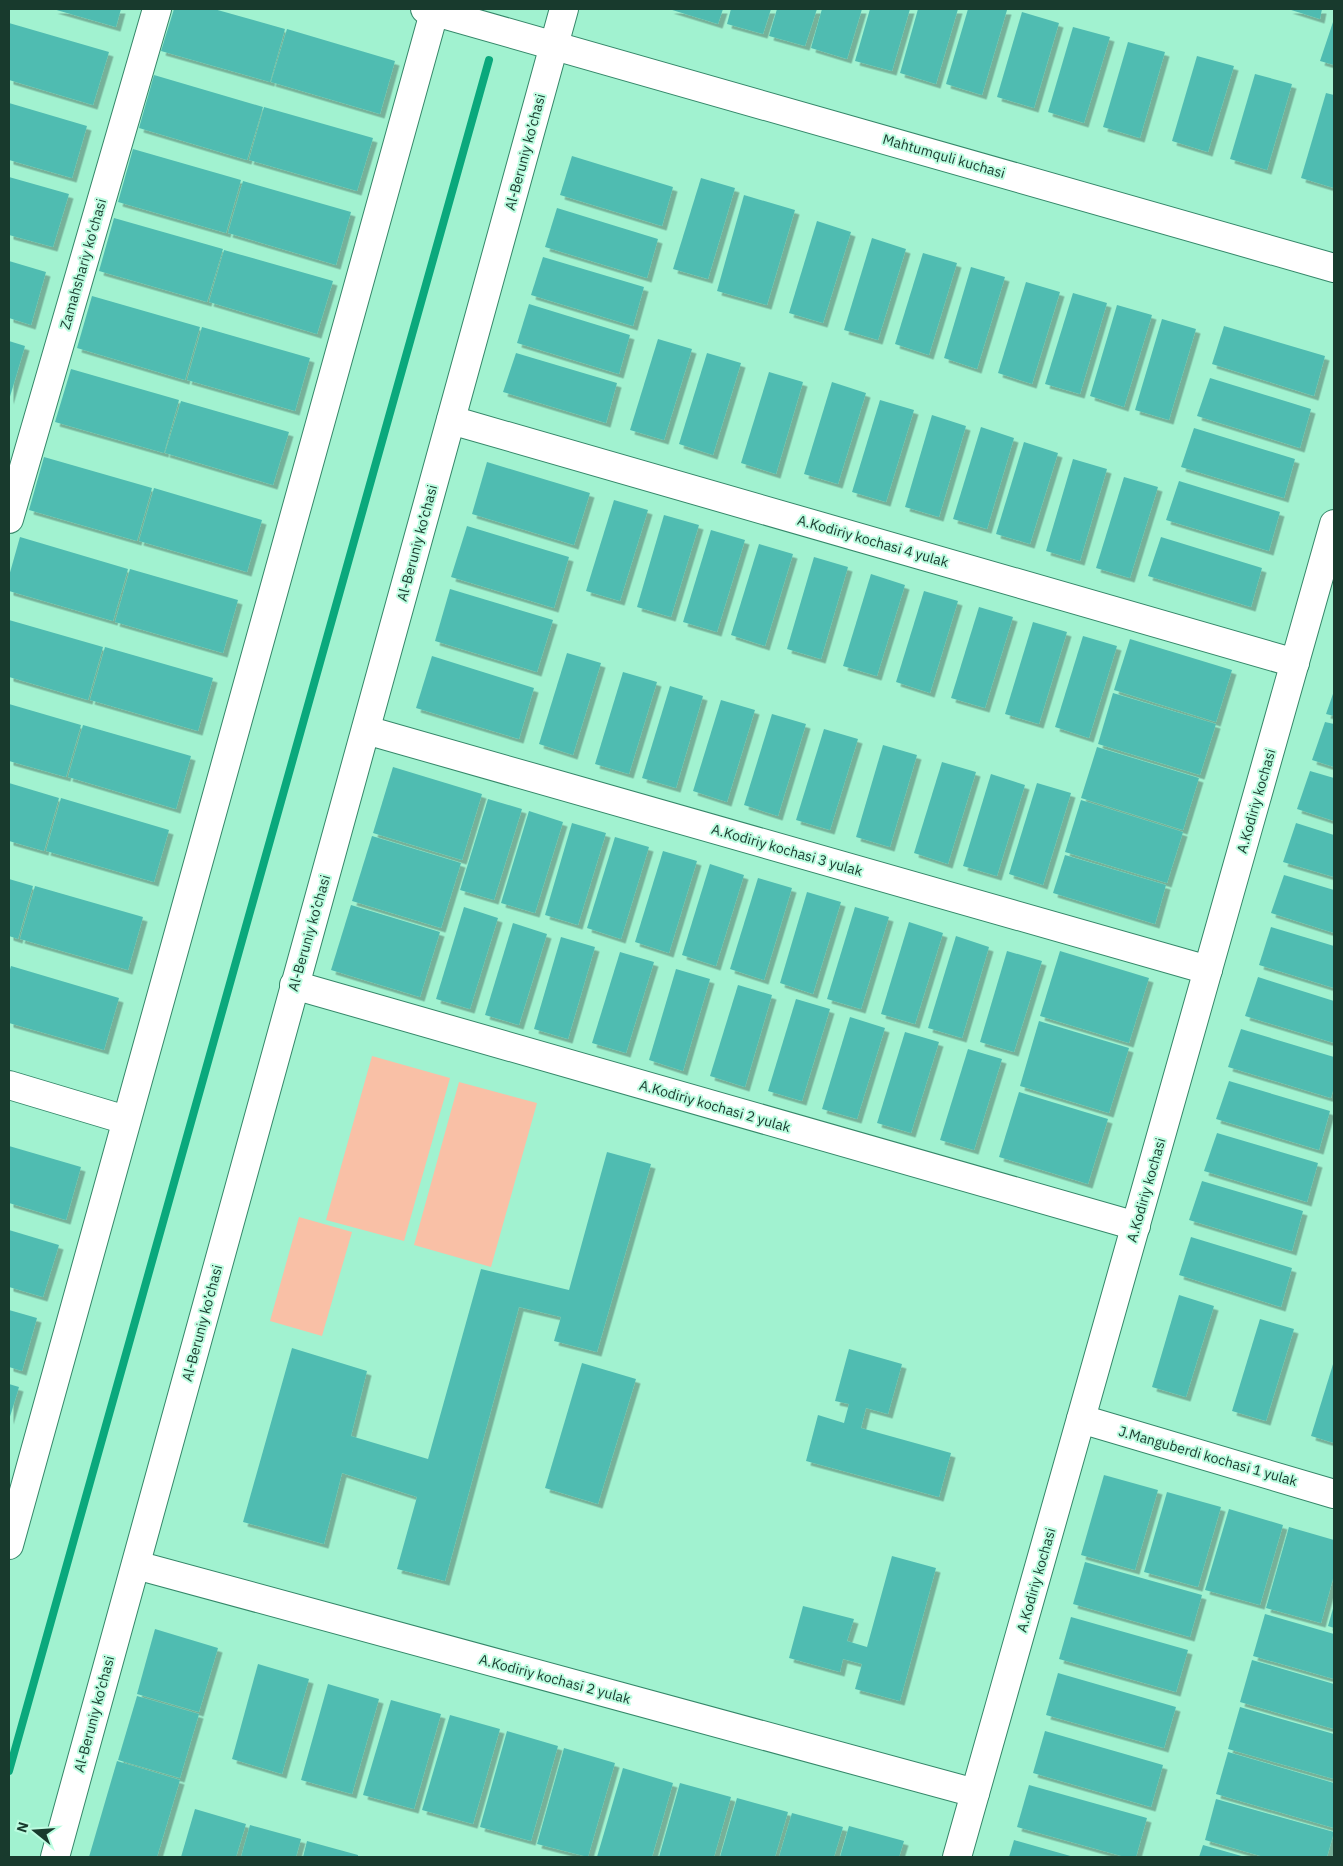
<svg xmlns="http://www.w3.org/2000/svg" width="1343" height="1866" font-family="'IBM Plex Sans',sans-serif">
<defs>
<filter id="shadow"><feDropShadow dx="4.5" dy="4.5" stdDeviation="0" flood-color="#0004"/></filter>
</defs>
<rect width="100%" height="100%" fill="#a1f2d0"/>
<!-- pitch -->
<g fill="#f9c0a6">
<path d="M 372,1056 L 450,1078 L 404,1241 L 326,1220 Z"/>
<path d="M 459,1082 L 537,1103 L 491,1267 L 414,1245 Z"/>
<path d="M 299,1217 L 352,1232 L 322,1336 L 270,1321 Z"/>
</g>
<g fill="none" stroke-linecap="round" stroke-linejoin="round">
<!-- stream -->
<path stroke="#0aa87c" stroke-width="8" d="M 9,1771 L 489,60"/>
</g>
<!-- building -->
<g fill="#50bcb1" filter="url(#shadow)">
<path d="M 53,9 L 121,9 L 116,27 Z"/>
<path d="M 174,9 L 214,9 L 285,29 L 270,82 L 161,51 Z"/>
<path d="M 669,9 L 723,9 L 718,24 Z"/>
<path d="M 731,9 L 771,9 L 763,34 L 727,24 Z"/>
<path d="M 777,9 L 817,9 L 805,46 L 769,36 Z"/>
<path d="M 822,9 L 862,9 L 847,59 L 811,48 Z"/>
<path d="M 870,9 L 910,9 L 892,71 L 855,61 Z"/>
<path d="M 918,9 L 958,9 L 936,84 L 900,73 Z"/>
<path d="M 968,9 L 1007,10 L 982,95 L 946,84 Z"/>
<path d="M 1288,9 L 1322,9 L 1320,19 Z"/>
<path d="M 1022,12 L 1059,23 L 1034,108 L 997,97 Z"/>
<path d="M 1333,22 L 1334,23 L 1334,65 L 1320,61 Z"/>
<path d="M 9,23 L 109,52 L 93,105 L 9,80 Z"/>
<path d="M 1073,27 L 1110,37 L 1084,123 L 1048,112 Z"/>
<path d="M 287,29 L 395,61 L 380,114 L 271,82 Z"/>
<path d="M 1128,42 L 1165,52 L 1140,138 L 1103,127 Z"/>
<path d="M 1197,56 L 1234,66 L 1208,152 L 1172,141 Z"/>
<path d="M 1255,74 L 1292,84 L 1267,170 L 1230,159 Z"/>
<path d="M 154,75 L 263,107 L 247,160 L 139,128 Z"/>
<path d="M 1326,93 L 1334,95 L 1334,188 L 1301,178 Z"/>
<path d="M 9,103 L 87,126 L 72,178 L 9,160 Z"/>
<path d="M 264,107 L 373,138 L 357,191 L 249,160 Z"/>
<path d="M 133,149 L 241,180 L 226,233 L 118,202 Z"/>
<path d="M 572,156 L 673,187 L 662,226 L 560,195 Z"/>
<path d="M 9,177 L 69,194 L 53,247 L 9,235 Z"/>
<path d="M 701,178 L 735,188 L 708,279 L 673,269 Z"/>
<path d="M 243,181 L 351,212 L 336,265 L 228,233 Z"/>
<path d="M 744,195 L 795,210 L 767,305 L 717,291 Z"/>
<path d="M 557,208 L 658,239 L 647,278 L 545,247 Z"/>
<path d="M 114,218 L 223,249 L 207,302 L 99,271 Z"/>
<path d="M 817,221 L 851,232 L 823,323 L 789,313 Z"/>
<path d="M 872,238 L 906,249 L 878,340 L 844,330 Z"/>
<path d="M 224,250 L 333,281 L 317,334 L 209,302 Z"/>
<path d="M 923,253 L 957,263 L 929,355 L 895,344 Z"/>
<path d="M 543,257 L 644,287 L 633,326 L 531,295 Z"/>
<path d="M 9,261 L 46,272 L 31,325 L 9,318 Z"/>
<path d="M 971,267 L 1005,277 L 977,369 L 944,358 Z"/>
<path d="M 1026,282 L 1060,292 L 1032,384 L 998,373 Z"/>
<path d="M 1073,293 L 1107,303 L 1080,394 L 1045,384 Z"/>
<path d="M 92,296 L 200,327 L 185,380 L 77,348 Z"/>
<path d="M 529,304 L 630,335 L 619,374 L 517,343 Z"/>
<path d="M 1117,305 L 1152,315 L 1124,407 L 1090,396 Z"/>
<path d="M 1162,319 L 1196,329 L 1169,420 L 1135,410 Z"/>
<path d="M 1224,326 L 1325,356 L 1314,396 L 1212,364 Z"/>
<path d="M 202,327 L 310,358 L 295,411 L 187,380 Z"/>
<path d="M 658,339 L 692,349 L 664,440 L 630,430 Z"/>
<path d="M 9,341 L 25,346 L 9,400 Z"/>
<path d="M 516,353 L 617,383 L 606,423 L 503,392 Z"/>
<path d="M 707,353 L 741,363 L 713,455 L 679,444 Z"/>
<path d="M 71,369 L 179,400 L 164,453 L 55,422 Z"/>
<path d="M 769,372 L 803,382 L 776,474 L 741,463 Z"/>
<path d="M 1210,378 L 1311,409 L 1300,448 L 1197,416 Z"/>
<path d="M 832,382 L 866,393 L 838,484 L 804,474 Z"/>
<path d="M 880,400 L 914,410 L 886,502 L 852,492 Z"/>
<path d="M 181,401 L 289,432 L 273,485 L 165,453 Z"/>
<path d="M 932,415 L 966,426 L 939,517 L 905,507 Z"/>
<path d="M 981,427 L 1014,438 L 987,529 L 953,519 Z"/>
<path d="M 1194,428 L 1295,459 L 1284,498 L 1181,467 Z"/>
<path d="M 1024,442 L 1058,453 L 1030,544 L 996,534 Z"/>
<path d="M 44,457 L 152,488 L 137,541 L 29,510 Z"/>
<path d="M 1073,459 L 1107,469 L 1080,561 L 1046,551 Z"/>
<path d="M 487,462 L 590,493 L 574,545 L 472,514 Z"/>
<path d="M 1124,477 L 1158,487 L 1130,578 L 1096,568 Z"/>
<path d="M 1179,481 L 1280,512 L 1269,551 L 1166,520 Z"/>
<path d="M 154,488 L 262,520 L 247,572 L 139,541 Z"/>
<path d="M 614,500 L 648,510 L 620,601 L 586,591 Z"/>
<path d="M 664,515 L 699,525 L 671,617 L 637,607 Z"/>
<path d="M 467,526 L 569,557 L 554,608 L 451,577 Z"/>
<path d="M 711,530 L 745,540 L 717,632 L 683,622 Z"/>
<path d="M 20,537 L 128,569 L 113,621 L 9,591 L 9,576 Z"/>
<path d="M 1161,537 L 1262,568 L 1251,607 L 1148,576 Z"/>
<path d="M 759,544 L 793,554 L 765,646 L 731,635 Z"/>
<path d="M 814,557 L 848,567 L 821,659 L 787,649 Z"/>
<path d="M 130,569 L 238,600 L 223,653 L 115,622 Z"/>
<path d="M 871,574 L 905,585 L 877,676 L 843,666 Z"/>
<path d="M 450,589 L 553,620 L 537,672 L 435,641 Z"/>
<path d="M 924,591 L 958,601 L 930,693 L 896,682 Z"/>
<path d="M 979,607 L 1013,617 L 985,708 L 951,698 Z"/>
<path d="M 9,620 L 103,647 L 88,700 L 9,677 Z"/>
<path d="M 1033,622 L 1067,632 L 1039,724 L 1005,714 Z"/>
<path d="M 1083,636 L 1117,646 L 1089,738 L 1055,727 Z"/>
<path d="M 1130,639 L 1232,670 L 1216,722 L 1114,690 Z"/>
<path d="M 105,647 L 213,678 L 198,731 L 90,700 Z"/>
<path d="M 567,653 L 601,663 L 573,755 L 539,744 Z"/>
<path d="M 432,656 L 534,688 L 519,739 L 416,708 Z"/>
<path d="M 623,672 L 657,682 L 629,774 L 595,764 Z"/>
<path d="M 670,686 L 703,696 L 676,788 L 642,778 Z"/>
<path d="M 1334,691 L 1334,716 L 1326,714 Z"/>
<path d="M 1113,693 L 1216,724 L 1200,775 L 1098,744 Z"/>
<path d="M 721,700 L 755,710 L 727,802 L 693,791 Z"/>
<path d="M 9,704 L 81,725 L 66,777 L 9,761 Z"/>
<path d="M 772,714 L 806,724 L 778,816 L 744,805 Z"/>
<path d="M 1325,722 L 1334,724 L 1334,767 L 1312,760 Z"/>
<path d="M 83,725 L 191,756 L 176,809 L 68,777 Z"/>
<path d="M 824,729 L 858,739 L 830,830 L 796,820 Z"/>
<path d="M 883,745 L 917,755 L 890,847 L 856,837 Z"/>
<path d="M 1097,747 L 1199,778 L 1183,830 L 1081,798 Z"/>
<path d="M 942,762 L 976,772 L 948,864 L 914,853 Z"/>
<path d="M 393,767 L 482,794 L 462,860 L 373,833 Z"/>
<path d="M 1310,771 L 1334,778 L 1334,821 L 1297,809 Z"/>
<path d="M 991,774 L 1025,785 L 997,876 L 963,866 Z"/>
<path d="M 9,783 L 59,798 L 44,851 L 9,841 Z"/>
<path d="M 1037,783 L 1071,793 L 1043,885 L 1009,874 Z"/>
<path d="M 61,798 L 169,830 L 154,882 L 46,851 Z"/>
<path d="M 488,799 L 522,809 L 494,900 L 460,890 Z"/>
<path d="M 1081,800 L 1183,832 L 1167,883 L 1065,852 Z"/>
<path d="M 529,811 L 563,822 L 535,913 L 501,903 Z"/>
<path d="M 572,823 L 606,833 L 578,925 L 545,915 Z"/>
<path d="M 1296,823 L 1334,835 L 1334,877 L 1283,862 Z"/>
<path d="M 372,836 L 461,863 L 441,928 L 352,901 Z"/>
<path d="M 615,837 L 649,847 L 621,939 L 587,928 Z"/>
<path d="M 663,851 L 697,861 L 669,953 L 635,942 Z"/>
<path d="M 1065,855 L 1166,885 L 1155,924 L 1053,893 Z"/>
<path d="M 710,864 L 744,875 L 716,966 L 682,955 Z"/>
<path d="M 1284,875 L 1334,890 L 1334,933 L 1271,913 Z"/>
<path d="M 758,878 L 792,888 L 764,980 L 730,969 Z"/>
<path d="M 9,879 L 33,886 L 18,939 L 9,936 Z"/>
<path d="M 35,886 L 143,917 L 128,970 L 20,939 Z"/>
<path d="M 807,892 L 841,902 L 813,994 L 780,983 Z"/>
<path d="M 351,905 L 440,932 L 420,997 L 331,970 Z"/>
<path d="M 464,907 L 498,918 L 470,1009 L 436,999 Z"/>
<path d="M 855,907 L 889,917 L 861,1009 L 827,999 Z"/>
<path d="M 909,922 L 943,933 L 915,1024 L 881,1014 Z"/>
<path d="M 513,923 L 547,934 L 519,1025 L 485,1015 Z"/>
<path d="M 1271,927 L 1334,946 L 1334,988 L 1259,965 Z"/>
<path d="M 956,936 L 989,947 L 962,1038 L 928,1028 Z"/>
<path d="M 561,937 L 595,947 L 568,1039 L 534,1029 Z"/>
<path d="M 1007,951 L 1042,961 L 1014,1052 L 980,1042 Z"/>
<path d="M 1060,951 L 1149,978 L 1129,1043 L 1040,1016 Z"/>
<path d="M 620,952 L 654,962 L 626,1053 L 592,1043 Z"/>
<path d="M 11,966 L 119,998 L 104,1050 L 9,1023 L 9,973 Z"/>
<path d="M 676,969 L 710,979 L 683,1071 L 649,1060 Z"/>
<path d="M 1258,977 L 1334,1001 L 1334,1043 L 1245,1016 Z"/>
<path d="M 738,985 L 772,995 L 745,1087 L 710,1076 Z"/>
<path d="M 796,999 L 830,1009 L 802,1101 L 768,1091 Z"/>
<path d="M 850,1017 L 885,1028 L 857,1119 L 822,1109 Z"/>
<path d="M 1039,1021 L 1129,1048 L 1109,1113 L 1020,1086 Z"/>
<path d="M 1241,1029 L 1334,1057 L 1334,1087 L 1331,1098 L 1228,1067 Z"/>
<path d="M 905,1032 L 939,1042 L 911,1133 L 877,1123 Z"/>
<path d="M 968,1049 L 1002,1059 L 974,1150 L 940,1140 Z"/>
<path d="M 1229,1081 L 1330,1111 L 1319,1150 L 1216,1119 Z"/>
<path d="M 1019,1092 L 1108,1119 L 1088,1184 L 999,1157 Z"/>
<path d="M 1217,1133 L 1318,1163 L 1307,1202 L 1204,1171 Z"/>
<path d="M 9,1146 L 81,1167 L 66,1220 L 9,1203 Z"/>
<path d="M 607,1152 L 651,1164 L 597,1352 L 554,1341 L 561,1317 L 519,1307 L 445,1581 L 397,1569 L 417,1497 L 342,1473 L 324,1544 L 243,1522 L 292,1348 L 367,1371 L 351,1436 L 428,1459 L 481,1269 L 569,1290 Z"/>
<path d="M 1202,1181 L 1303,1211 L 1292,1251 L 1189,1220 Z"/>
<path d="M 9,1230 L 59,1245 L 43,1297 L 9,1287 Z"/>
<path d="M 1191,1237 L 1292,1268 L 1281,1307 L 1179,1275 Z"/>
<path d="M 1179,1295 L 1214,1306 L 1186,1397 L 1152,1387 Z"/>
<path d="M 9,1310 L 37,1318 L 22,1371 L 9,1367 Z"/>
<path d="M 1260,1319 L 1294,1329 L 1266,1421 L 1232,1411 Z"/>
<path d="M 849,1349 L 902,1364 L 888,1414 L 866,1408 L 861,1428 L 951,1453 L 939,1497 L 806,1461 L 818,1415 L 844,1423 L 849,1404 L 835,1401 Z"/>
<path d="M 1334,1361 L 1334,1443 L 1311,1436 Z"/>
<path d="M 582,1363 L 636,1379 L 598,1504 L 545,1488 Z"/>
<path d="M 9,1384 L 19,1387 L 9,1420 Z"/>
<path d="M 1104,1475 L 1158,1490 L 1135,1570 L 1081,1555 Z"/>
<path d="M 1167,1492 L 1221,1507 L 1198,1587 L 1144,1572 Z"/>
<path d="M 1229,1509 L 1283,1525 L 1260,1605 L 1205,1590 Z"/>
<path d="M 1289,1527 L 1334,1540 L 1334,1575 L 1321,1623 L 1266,1608 Z"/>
<path d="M 892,1556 L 936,1568 L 900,1701 L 855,1689 L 862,1664 L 843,1659 L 840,1672 L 789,1658 L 803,1606 L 854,1619 L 847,1641 L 867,1647 Z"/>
<path d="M 1085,1562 L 1202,1595 L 1190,1637 L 1073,1604 Z"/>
<path d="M 1334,1605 L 1334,1628 L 1328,1626 Z"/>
<path d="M 1265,1614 L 1334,1634 L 1334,1679 L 1253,1656 Z"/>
<path d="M 1071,1617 L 1188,1650 L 1176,1692 L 1059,1659 Z"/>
<path d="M 155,1629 L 218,1648 L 199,1712 L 137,1694 Z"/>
<path d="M 1252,1660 L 1334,1684 L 1334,1729 L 1240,1702 Z"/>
<path d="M 258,1664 L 309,1679 L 282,1774 L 232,1759 Z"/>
<path d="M 1058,1673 L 1176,1707 L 1164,1748 L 1046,1715 Z"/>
<path d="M 328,1684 L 379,1699 L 352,1794 L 301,1780 Z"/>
<path d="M 137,1696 L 199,1714 L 180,1778 L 118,1760 Z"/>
<path d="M 391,1700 L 441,1714 L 414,1809 L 363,1795 Z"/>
<path d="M 1240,1707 L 1334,1734 L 1334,1779 L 1228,1749 Z"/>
<path d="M 450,1715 L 500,1729 L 473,1824 L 422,1810 Z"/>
<path d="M 507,1731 L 558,1746 L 531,1841 L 480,1827 Z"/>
<path d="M 1045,1731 L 1163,1765 L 1151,1807 L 1033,1773 Z"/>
<path d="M 564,1748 L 615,1763 L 588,1857 L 537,1844 Z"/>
<path d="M 1228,1752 L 1334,1783 L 1334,1828 L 1216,1794 Z"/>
<path d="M 117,1761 L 180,1780 L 157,1857 L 89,1857 Z"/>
<path d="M 623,1768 L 673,1783 L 652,1857 L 597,1857 Z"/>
<path d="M 680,1783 L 731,1797 L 714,1857 L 659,1857 Z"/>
<path d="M 1029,1785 L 1147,1818 L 1136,1857 L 1125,1857 L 1017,1827 Z"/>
<path d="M 737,1798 L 788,1812 L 775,1857 L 720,1857 Z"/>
<path d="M 1216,1799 L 1334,1832 L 1327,1857 L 1264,1857 L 1205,1840 Z"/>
<path d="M 195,1809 L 246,1824 L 236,1857 L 181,1857 Z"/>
<path d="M 792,1813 L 843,1827 L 834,1857 L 779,1857 Z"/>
<path d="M 250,1825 L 301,1839 L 296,1857 L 241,1857 Z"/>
<path d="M 849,1826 L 904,1841 L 899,1857 L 840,1857 Z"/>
<path d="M 1014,1840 L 1074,1857 L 1009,1857 Z"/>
<path d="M 307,1841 L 358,1855 L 358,1857 L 303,1857 Z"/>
<path d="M 1203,1845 L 1245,1857 L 1199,1857 Z"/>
</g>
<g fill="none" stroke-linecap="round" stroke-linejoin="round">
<defs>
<g id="minor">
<path d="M 425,9 L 1334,268"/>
<path d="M 451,420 L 1295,663"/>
<path d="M 9,519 L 157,9"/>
<path d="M 366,730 L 1208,970"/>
<path d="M 294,985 L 1136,1226"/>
<path d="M 9,1085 L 126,1120"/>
<path d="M 1081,1419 L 1334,1494"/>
<path d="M 136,1565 L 975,1793"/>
<path d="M 957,1857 L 1334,524"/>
</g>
<g id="major">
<path d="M 9,1545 L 435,9"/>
<path d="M 55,1857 L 564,9"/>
</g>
</defs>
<!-- minor casing -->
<use href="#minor" stroke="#358769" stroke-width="30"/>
<!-- major casing -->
<use href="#major" stroke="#358769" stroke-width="30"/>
<!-- minor -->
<use href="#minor" stroke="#fff" stroke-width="28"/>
<!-- major -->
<use href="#major" stroke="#fff" stroke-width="28"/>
</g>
<g text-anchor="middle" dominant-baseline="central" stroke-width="4" stroke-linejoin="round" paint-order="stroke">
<!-- street labels -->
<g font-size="14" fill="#183a2d" stroke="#bcfce0">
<text transform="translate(525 152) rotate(-75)">Al-Beruniy ko’chasi</text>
<text transform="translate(944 156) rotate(16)">Mahtumquli kuchasi</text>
<text transform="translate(83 264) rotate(-74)">Zamahshariy ko'chasi</text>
<text transform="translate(873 541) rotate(16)">A.Kodiriy kochasi 4 yulak</text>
<text transform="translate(417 543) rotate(-75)">Al-Beruniy ko’chasi</text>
<text transform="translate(1256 801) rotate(-74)">A.Kodiriy kochasi</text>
<text transform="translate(787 850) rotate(16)">A.Kodiriy kochasi 3 yulak</text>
<text transform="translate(309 933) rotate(-74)">Al-Beruniy ko’chasi</text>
<text transform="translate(715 1106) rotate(16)">A.Kodiriy kochasi 2 yulak</text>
<text transform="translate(1146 1190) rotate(-74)">A.Kodiriy kochasi</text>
<text transform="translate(202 1323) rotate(-75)">Al-Beruniy ko’chasi</text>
<text transform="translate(1208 1456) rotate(16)">J.Manguberdi kochasi 1 yulak</text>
<text transform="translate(1036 1580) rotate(-74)">A.Kodiriy kochasi</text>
<text transform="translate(555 1679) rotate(15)">A.Kodiriy kochasi 2 yulak</text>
<text transform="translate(94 1714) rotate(-75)">Al-Beruniy ko’chasi</text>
</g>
</g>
<!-- border -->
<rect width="1343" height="1866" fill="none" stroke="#183a2d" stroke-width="20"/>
<!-- north arrow -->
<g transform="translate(35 1831) rotate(287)" stroke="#bcfce0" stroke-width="4" paint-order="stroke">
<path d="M0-4L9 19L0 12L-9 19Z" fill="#183a2d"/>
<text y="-8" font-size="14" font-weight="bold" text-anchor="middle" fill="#183a2d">N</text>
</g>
</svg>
